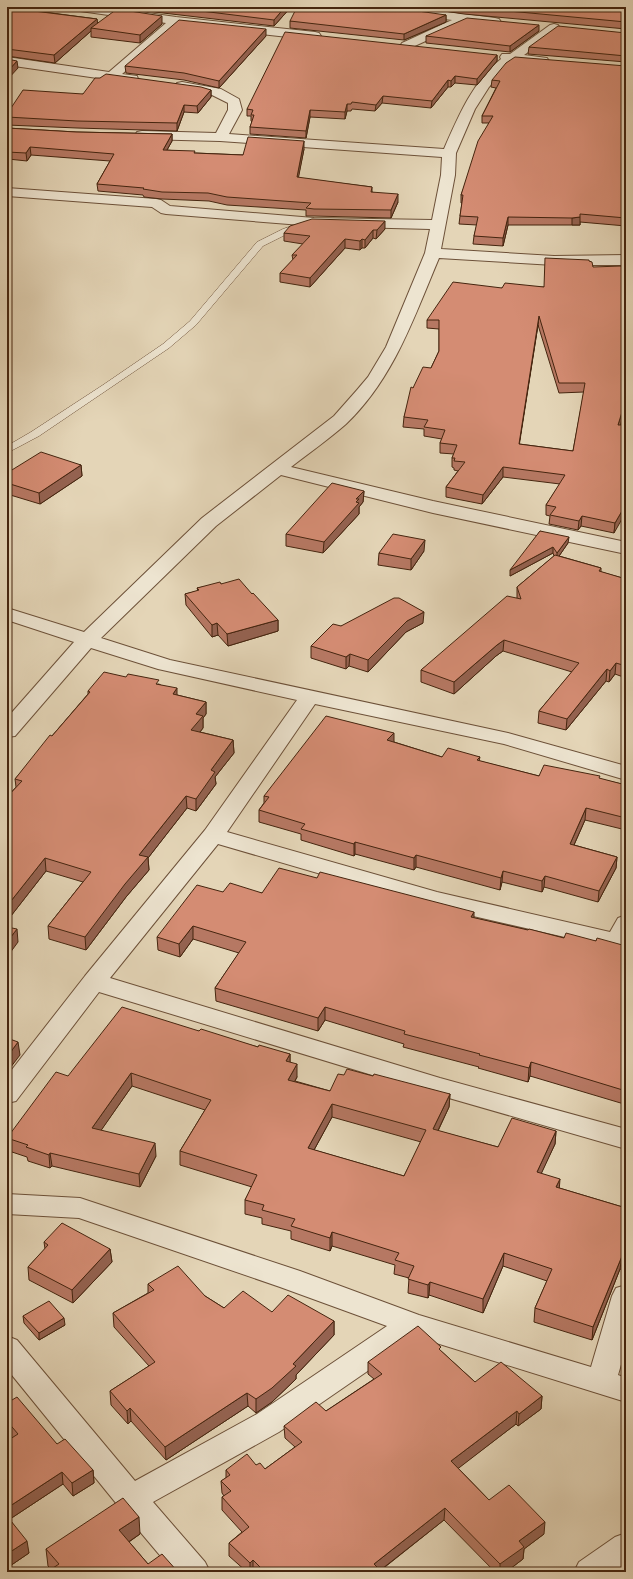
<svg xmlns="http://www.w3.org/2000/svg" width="633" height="1579" font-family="'Old Standard TT',serif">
<rect width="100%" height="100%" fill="#e4d5b7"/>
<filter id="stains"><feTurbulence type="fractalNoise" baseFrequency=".005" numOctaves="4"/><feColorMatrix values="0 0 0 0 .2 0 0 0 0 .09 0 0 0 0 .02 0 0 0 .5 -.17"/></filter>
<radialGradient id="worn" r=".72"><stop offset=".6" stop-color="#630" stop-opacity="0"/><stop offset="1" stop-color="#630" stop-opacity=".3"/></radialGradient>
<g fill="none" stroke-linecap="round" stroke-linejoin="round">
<defs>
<path id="service" d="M 301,223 L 304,224 L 305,226 L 304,228 L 289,233 L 263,246 L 196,325 L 169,348 L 39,436 L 7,453 L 7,446 L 31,432 L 103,385 L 163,344 L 190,321 L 257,242 L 283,229 Z"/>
<g id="minor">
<path d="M 74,7 L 105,7 L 176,17 L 315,32 L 319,33 L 321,36 L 319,39 L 315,40 L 179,25 L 122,74 L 137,76 L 138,79 L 137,82 L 132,83 L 7,65 L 7,57 L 109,72 L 166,23 L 80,11 L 76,10 Z"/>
<path d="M 376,7 L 409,7 L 495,18 L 499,19 L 501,22 L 499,25 L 495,26 L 467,22 L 406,50 L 402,49 L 400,46 L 402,43 L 452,20 L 382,11 L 378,10 Z"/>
<path d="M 554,24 L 558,25 L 560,28 L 558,31 L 524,55 L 547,58 L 549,61 L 547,64 L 543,65 L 514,62 L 508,66 L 489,87 L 475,109 L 456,153 L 455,175 L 441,249 L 554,256 L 626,255 L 626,265 L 554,265 L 439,258 C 414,317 394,378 346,424 C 329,439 309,453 291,467 L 433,501 L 626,542 L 626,554 L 433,513 L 281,475 L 216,526 L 101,638 L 170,660 L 508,733 L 626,766 L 626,780 L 504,744 L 315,704 L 227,832 L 437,892 L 610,932 L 618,918 L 626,915 L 626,951 L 434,907 L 218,844 L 110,978 L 440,1078 L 626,1129 L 626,1149 L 428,1092 L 99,992 L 16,1101 L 7,1103 L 7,1076 L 85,976 L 205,830 L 297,700 L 158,669 L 91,648 L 15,736 L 7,737 L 7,718 L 74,642 L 7,620 L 7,608 L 84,632 L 202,518 L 334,416 L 357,390 L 368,377 L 386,347 L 425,253 L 430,229 L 314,226 L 166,214 L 161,213 L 152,207 L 7,196 L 7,188 L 156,199 L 161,200 L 170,206 L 314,218 L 432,220 L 441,175 L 442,157 L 220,141 L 142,139 L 137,138 L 135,135 L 137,132 L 142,131 L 216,133 L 228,110 L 228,103 L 212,95 L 177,89 L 176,86 L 177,83 L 182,82 L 221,89 L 239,99 L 242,110 L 229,134 L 444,149 C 458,117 473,81 501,59 L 500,57 L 502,54 L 510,54 L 550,25 Z"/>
<path d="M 7,1194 L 80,1198 L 300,1271 L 419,1315 L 591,1367 L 612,1296 L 616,1288 L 626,1285 L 626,1347 L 618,1375 L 626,1378 L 626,1402 L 417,1337 L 279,1432 L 153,1502 L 205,1562 L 210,1572 L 174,1572 L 120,1508 L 7,1369 L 7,1336 L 17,1340 L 135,1481 L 257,1414 L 387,1326 L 280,1287 L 79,1218 L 7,1214 Z"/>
<path d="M 626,1533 L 626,1565 L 616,1572 L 574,1572 L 579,1562 L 615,1537 Z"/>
</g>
</defs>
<!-- service casing -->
<use href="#service" stroke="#6d5139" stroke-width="1"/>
<!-- minor casing -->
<use href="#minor" stroke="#6d5139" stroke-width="2"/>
<!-- service -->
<use href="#service" fill="#ede4d0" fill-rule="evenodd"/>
<!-- minor -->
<use href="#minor" fill="#ede4d0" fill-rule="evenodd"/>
</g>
<!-- wall -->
<g fill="#b67863" stroke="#45250f" fill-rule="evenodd">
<path d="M 7,7 L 52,7 L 44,12 L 97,19 L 97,23 L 162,24 L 140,43 L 91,37 L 91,31 L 55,63 L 7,56 Z"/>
<path d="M 129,7 L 291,7 L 274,26 L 129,9 Z"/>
<path d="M 417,7 L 626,7 L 626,29 L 464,14 Z"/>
<path d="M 446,15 L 446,22 L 404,40 L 290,28 L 290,21 Z"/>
<path d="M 539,31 L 510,52 L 426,43 L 426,36 Z"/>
<path d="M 626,33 L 626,62 L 528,54 L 529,47 Z"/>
<path d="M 266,36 L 219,88 L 184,80 L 126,73 L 125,66 Z"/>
<path d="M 497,55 L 497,61 L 477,85 L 455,83 L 451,87 L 448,87 L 431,108 L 382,103 L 375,111 L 352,109 L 351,111 L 347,111 L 345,119 L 310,117 L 306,138 L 250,134 L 250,127 L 252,122 L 251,121 L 251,116 L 247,116 L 247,109 Z"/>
<path d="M 626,66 L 626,226 L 580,222 L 580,225 L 508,225 L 503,246 L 473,244 L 474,236 L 477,225 L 459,224 L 460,216 L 462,203 L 461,203 L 461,195 L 489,123 L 482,123 L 482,116 L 496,88 L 491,87 L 492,80 Z"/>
<path d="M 211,90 L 211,97 L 198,113 L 184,112 L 177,131 L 77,128 L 7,125 L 7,114 L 83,94 Z"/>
<path d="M 7,128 L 76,132 L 172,134 L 172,141 L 167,150 L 195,153 L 243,155 L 304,149 L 298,178 L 372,187 L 372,192 L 398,202 L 391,218 L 314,216 L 306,216 L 306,210 L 227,205 L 209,201 L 162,199 L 144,197 L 143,195 L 98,191 L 97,184 L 110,161 L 31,155 L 27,161 L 8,159 L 7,161 Z"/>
<path d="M 385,229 L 376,239 L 373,238 L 365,248 L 362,248 L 360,250 L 345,248 L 310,287 L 280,282 L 280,273 L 293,260 L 292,255 L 303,244 L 284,241 L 284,233 Z"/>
<path d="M 589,261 L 593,267 L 620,425 L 626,425 L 626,433 L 614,533 L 581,526 L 578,530 L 549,524 L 550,516 L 546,515 L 546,505 L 560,484 L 503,477 L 482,504 L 446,497 L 446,487 L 458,471 L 454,470 L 454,468 L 452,467 L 452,458 L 454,454 L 440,453 L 440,443 L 442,439 L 424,436 L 424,429 L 403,427 L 404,417 L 413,388 L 431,368 L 439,351 L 439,329 L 427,328 L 427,320 L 502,288 L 544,287 ZM 538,325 L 559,393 L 584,392 L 573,451 L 519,444 Z"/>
<path d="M 81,465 L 82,476 L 40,504 L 7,494 L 7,473 Z"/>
<path d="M 364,491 L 363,502 L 359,507 L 359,514 L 323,553 L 286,546 L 286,534 Z"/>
<path d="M 540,531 L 568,543 L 559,556 L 601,568 L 601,572 L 626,579 L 626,678 L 615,674 L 609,682 L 606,681 L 566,730 L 538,723 L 539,711 L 572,672 L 503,651 L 496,656 L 454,694 L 421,682 L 421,670 L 517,598 L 517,587 L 554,556 L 553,553 L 510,576 Z"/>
<path d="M 424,551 L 411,570 L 378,565 L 379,553 Z"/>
<path d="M 221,584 L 252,594 L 278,620 L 278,631 L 228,646 L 218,635 L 212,637 L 186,605 L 185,594 L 198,591 L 197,588 Z"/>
<path d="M 423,623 L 406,632 L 368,672 L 349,666 L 346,669 L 311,658 L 311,646 L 341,626 Z"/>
<path d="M 159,684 L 177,695 L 206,702 L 206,714 L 203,718 L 203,728 L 200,732 L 233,740 L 234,753 L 215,777 L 216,784 L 196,811 L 187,808 L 148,858 L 149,870 L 126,897 L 86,950 L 49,939 L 48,926 L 83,882 L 46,871 L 7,921 L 7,797 L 16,787 L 15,779 L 88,694 L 88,691 Z"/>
<path d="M 394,742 L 442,757 L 480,757 L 479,761 L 539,776 L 600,779 L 626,785 L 626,830 L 585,820 L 574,845 L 617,857 L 616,868 L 598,902 L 544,887 L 542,892 L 502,882 L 500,890 L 416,867 L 414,870 L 355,854 L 354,856 L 301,840 L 301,834 L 259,822 L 259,810 L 264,803 L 264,796 Z"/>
<path d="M 223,892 L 262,893 L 474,918 L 564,938 L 596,941 L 626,946 L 626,1114 L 623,1114 L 624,1104 L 530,1076 L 528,1082 L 478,1068 L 479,1067 L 403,1047 L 404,1044 L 325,1020 L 318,1031 L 216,1001 L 215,988 L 239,953 L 193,939 L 180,957 L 158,950 L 157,937 Z"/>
<path d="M 199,1031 L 258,1047 L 290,1054 L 290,1062 L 297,1077 L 295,1081 L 330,1091 L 450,1094 L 449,1107 L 438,1131 L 498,1147 L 556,1131 L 555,1144 L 541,1173 L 559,1188 L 626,1208 L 626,1271 L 620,1269 L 592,1340 L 534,1322 L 535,1308 L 547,1281 L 503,1266 L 483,1313 L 429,1295 L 428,1298 L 408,1293 L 409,1278 L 394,1274 L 395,1265 L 332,1246 L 330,1251 L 291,1239 L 291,1231 L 262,1224 L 262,1218 L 245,1214 L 245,1200 L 252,1187 L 180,1165 L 180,1151 L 205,1110 L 132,1086 L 101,1130 L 156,1156 L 140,1187 L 52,1166 L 50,1168 L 28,1161 L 27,1157 L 9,1151 L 7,1138 L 68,1076 ZM 332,1117 L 421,1142 L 404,1176 L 314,1150 Z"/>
<path d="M 44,1242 L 110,1249 L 112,1262 L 73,1303 L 29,1280 L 28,1267 L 45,1249 Z"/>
<path d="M 148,1284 L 205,1296 L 224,1308 L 272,1312 L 334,1321 L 334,1335 L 296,1375 L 296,1379 L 272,1402 L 256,1413 L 248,1406 L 166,1460 L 131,1421 L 128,1424 L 111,1405 L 110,1391 L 149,1366 L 114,1327 L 113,1313 L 148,1293 Z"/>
<path d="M 23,1316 L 65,1325 L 39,1340 L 24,1323 Z"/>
<path d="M 441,1351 L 475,1382 L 542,1396 L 541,1409 L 518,1426 L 516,1424 L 458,1468 L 489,1500 L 544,1534 L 524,1549 L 523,1559 L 506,1572 L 495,1572 L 444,1520 L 380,1571 L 382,1572 L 247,1572 L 229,1556 L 229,1543 L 242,1532 L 222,1510 L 222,1497 L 224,1496 L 222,1493 L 221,1481 L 226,1478 L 226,1470 L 256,1465 L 265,1469 L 295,1447 L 285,1438 L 284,1426 L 326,1411 L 374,1379 L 368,1374 L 368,1362 Z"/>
<path d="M 7,1403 L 57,1444 L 93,1470 L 94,1483 L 73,1496 L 63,1484 L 10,1519 L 29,1553 L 7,1568 L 7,1441 L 12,1438 L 7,1432 Z"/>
<path d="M 140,1534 L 129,1542 L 148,1564 L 51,1569 L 48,1566 L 46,1549 Z"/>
</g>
<!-- shaded-wall -->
<g fill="#946250" stroke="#45250f">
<path d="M 40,7 L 52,7 L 34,18 L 34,11 Z"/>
<path d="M 285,7 L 291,7 L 274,26 L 274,20 Z"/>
<path d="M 446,15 L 446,22 L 404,40 L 404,34 Z"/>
<path d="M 162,16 L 162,24 L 140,43 L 140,35 Z"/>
<path d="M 97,19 L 98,26 L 91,28 L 91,31 L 55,63 L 54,55 Z"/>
<path d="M 539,25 L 539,31 L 510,52 L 510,46 Z"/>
<path d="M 266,29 L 266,36 L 219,88 L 219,81 Z"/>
<path d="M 497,55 L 497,61 L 477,85 L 477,79 Z"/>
<path d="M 17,61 L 18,68 L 7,80 L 7,72 Z"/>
<path d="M 455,76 L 455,83 L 451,87 L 451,81 Z"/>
<path d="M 448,80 L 448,87 L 431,108 L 432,101 Z"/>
<path d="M 211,90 L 211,97 L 198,113 L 197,106 Z"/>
<path d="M 383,96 L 382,103 L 375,111 L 376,105 Z"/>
<path d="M 347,104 L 347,111 L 345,119 L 345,112 Z"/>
<path d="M 184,105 L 184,112 L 177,131 L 177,123 Z"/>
<path d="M 310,110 L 310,117 L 306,138 L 306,131 Z"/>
<path d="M 172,134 L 172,141 L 163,157 L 163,150 Z"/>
<path d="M 304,141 L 304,149 L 297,185 L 297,177 Z"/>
<path d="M 30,147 L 31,155 L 27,161 L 26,153 Z"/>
<path d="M 7,152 L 8,159 L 7,161 Z"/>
<path d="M 398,194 L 398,202 L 391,218 L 391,210 Z"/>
<path d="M 508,217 L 508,225 L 503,246 L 503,238 Z"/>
<path d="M 580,217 L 580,225 L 572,225 L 572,218 Z"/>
<path d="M 385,221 L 385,229 L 376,239 L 377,230 Z"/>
<path d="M 373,230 L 373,238 L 365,248 L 365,240 Z"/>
<path d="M 345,239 L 345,248 L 310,287 L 310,278 Z"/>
<path d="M 362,239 L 362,248 L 360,250 L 360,241 Z"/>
<path d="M 539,316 L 538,325 L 518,453 L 519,444 Z"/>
<path d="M 626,399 L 626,405 L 618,434 L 618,425 Z"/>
<path d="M 81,465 L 82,476 L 40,504 L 39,493 Z"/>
<path d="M 503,467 L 503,477 L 482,504 L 483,495 Z"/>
<path d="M 364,491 L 363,502 L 359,507 L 359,514 L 323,553 L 324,542 L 356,499 Z"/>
<path d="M 626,504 L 626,512 L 614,533 L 615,523 Z"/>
<path d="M 582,516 L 581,526 L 578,530 L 579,521 Z"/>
<path d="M 569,537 L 568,543 L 557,559 L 557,553 Z"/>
<path d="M 425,540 L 424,551 L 411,570 L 411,559 Z"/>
<path d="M 553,547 L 553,553 L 510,576 L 510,570 Z"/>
<path d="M 424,612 L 423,623 L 406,632 L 368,672 L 368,660 L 407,621 Z"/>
<path d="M 278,620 L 278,631 L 228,646 L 227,634 Z"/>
<path d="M 217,623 L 218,635 L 212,637 L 212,625 Z"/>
<path d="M 504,640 L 503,651 L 496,656 L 454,694 L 454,682 L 497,645 Z"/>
<path d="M 350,654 L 349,666 L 346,669 L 346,657 Z"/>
<path d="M 616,663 L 615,674 L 609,682 L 610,671 Z"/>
<path d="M 607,669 L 606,681 L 566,730 L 567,719 Z"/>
<path d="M 177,688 L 177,700 L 173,694 Z"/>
<path d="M 206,702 L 206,714 L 203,718 L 203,728 L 192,742 L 191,730 L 196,714 Z"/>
<path d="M 394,733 L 394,744 L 387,740 Z"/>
<path d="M 233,740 L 234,753 L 215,777 L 216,784 L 196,811 L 196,799 L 211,770 Z"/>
<path d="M 186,796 L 187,808 L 148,858 L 149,870 L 126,897 L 86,950 L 85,937 L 139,855 Z"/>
<path d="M 586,808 L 585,820 L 569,856 L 570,844 Z"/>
<path d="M 355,842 L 355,854 L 354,856 L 354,844 Z"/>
<path d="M 416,855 L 416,867 L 414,870 L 414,858 Z"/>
<path d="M 617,857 L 616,868 L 598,902 L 599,891 Z"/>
<path d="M 45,858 L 46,871 L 7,921 L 7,906 Z"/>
<path d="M 503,871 L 502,882 L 500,890 L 501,878 Z"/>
<path d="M 545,876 L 544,887 L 542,892 L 542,881 Z"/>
<path d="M 474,912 L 474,925 L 471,917 Z"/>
<path d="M 193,926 L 193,939 L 180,957 L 179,944 Z"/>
<path d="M 17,929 L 18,942 L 7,957 L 7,942 Z"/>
<path d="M 325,1007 L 325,1020 L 318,1031 L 318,1018 Z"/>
<path d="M 18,1042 L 20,1055 L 7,1072 L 7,1057 Z"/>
<path d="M 290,1054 L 290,1067 L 286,1061 Z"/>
<path d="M 531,1062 L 530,1076 L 528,1082 L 529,1068 Z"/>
<path d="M 297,1064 L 297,1077 L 288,1093 L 288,1080 Z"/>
<path d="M 131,1073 L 132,1086 L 93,1142 L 92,1128 Z"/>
<path d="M 450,1094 L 449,1107 L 432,1143 L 433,1129 Z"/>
<path d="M 332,1104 L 332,1117 L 308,1161 L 308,1148 Z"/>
<path d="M 556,1131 L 555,1144 L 536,1185 L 537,1172 Z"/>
<path d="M 155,1143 L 156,1156 L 140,1187 L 139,1174 Z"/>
<path d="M 50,1153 L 52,1166 L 50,1168 L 49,1155 Z"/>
<path d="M 560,1179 L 559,1192 L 556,1187 Z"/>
<path d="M 332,1232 L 332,1246 L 330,1251 L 330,1238 Z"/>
<path d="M 110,1249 L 112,1262 L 73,1303 L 72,1290 Z"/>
<path d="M 504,1253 L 503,1266 L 483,1313 L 483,1299 Z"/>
<path d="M 622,1256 L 620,1269 L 592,1340 L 593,1327 Z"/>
<path d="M 430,1282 L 429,1295 L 428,1298 L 428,1285 Z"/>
<path d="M 64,1318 L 65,1325 L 39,1340 L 39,1333 Z"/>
<path d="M 334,1321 L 334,1335 L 296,1375 L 296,1379 L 272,1402 L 256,1413 L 256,1399 L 293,1364 Z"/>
<path d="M 247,1393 L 248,1406 L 166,1460 L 165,1447 Z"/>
<path d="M 542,1396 L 541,1409 L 518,1426 L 519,1414 Z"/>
<path d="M 130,1408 L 131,1421 L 128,1424 L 127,1411 Z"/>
<path d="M 517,1411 L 516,1424 L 451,1474 L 451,1461 Z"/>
<path d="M 93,1470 L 94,1483 L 73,1496 L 72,1483 Z"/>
<path d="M 62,1472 L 63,1484 L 7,1521 L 7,1508 Z"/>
<path d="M 445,1508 L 444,1520 L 378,1572 L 374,1564 Z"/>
<path d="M 139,1517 L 140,1534 L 121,1547 L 119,1530 Z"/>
<path d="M 545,1522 L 544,1534 L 524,1549 L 523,1559 L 506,1572 L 500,1572 L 500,1564 L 519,1541 Z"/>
<path d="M 27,1541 L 29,1553 L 7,1568 L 7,1554 Z"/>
<path d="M 253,1560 L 253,1572 L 250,1572 L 250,1563 Z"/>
</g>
<!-- building -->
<g fill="#d48c73" stroke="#45250f" fill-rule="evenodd">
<path d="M 7,7 L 40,7 L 34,11 L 97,19 L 54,55 L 7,49 Z"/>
<path d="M 169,7 L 285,7 L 274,20 Z"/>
<path d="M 297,7 L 390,7 L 446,15 L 404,34 L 290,21 Z"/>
<path d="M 466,7 L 626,7 L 626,22 Z"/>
<path d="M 117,9 L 162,16 L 140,35 L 91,28 Z"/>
<path d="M 467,18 L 539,25 L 510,46 L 426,36 Z"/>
<path d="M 179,20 L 266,29 L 219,81 L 184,73 L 125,66 Z"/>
<path d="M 558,26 L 626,33 L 626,56 L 529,47 Z"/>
<path d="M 285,32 L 497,55 L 477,79 L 455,76 L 451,81 L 448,80 L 432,101 L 383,96 L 376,105 L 352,102 L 351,104 L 347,104 L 345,112 L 310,110 L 306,131 L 250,127 L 254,115 L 251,115 L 253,110 L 247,109 Z"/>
<path d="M 515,57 L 626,66 L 626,218 L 580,214 L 580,217 L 572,218 L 508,217 L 503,238 L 474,236 L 478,217 L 460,216 L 463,195 L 461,195 L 478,141 L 493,116 L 482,116 L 500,81 L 492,80 L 506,63 Z"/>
<path d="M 7,59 L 17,61 L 7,72 Z"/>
<path d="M 106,74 L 201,87 L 211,90 L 197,106 L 184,105 L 177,123 L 77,121 L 7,117 L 7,114 L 23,90 L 83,94 L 95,78 L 100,78 Z"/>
<path d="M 7,128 L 76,132 L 172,134 L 163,150 L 195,151 L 194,153 L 243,155 L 248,137 L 304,141 L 297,177 L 372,187 L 371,192 L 398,194 L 391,210 L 314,209 L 306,208 L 311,203 L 227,197 L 208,193 L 162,192 L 143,189 L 144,188 L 97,184 L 114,154 L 30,147 L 26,153 L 7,152 Z"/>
<path d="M 312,219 L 385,221 L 377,230 L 373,230 L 365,240 L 362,239 L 360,241 L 345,239 L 310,278 L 280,273 L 297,255 L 292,255 L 310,236 L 284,233 L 290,226 Z"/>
<path d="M 545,258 L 589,260 L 589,261 L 592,262 L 593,267 L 621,266 L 623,270 L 626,271 L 626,399 L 618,425 L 626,425 L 626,430 L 624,442 L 626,442 L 626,504 L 615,523 L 582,516 L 579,521 L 550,515 L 556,507 L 546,505 L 565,475 L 503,467 L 483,495 L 446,487 L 465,462 L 454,461 L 455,458 L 452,458 L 457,445 L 440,443 L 445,430 L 424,427 L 428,420 L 404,417 L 411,387 L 413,388 L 423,367 L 431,368 L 439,351 L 439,320 L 427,320 L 453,282 L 502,288 L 505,283 L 544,287 ZM 539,316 L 559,383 L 585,383 L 573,451 L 519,444 Z"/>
<path d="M 41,452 L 81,465 L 39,493 L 7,483 L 7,473 Z"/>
<path d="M 332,483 L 364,491 L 356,499 L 359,499 L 356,502 L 359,503 L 324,542 L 286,534 Z"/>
<path d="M 540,531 L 569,537 L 557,553 L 553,547 L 510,570 Z"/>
<path d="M 393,534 L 425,540 L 411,559 L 379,553 Z"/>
<path d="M 555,555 L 601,568 L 599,571 L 626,579 L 626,580 L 624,583 L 626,583 L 626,666 L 616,663 L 610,671 L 607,669 L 567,719 L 539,711 L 579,663 L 504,640 L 497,645 L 454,682 L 421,670 L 507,596 L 521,599 L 517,587 Z"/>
<path d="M 239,579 L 252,594 L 253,593 L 278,620 L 227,634 L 217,623 L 212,625 L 185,594 L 199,590 L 197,588 L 220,582 L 221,584 Z"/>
<path d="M 394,598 L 399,598 L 424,612 L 407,621 L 368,660 L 350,654 L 346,657 L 311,646 L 333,624 L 341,626 Z"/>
<path d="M 104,672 L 126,677 L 128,674 L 159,680 L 156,684 L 177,688 L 173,694 L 206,702 L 196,714 L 203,716 L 191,730 L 233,740 L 211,770 L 215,772 L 196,799 L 186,796 L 139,855 L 148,857 L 125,884 L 85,937 L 48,926 L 91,872 L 45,858 L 7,906 L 7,797 L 22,781 L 15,779 L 50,735 L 52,736 L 90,692 L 88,691 Z"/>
<path d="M 326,716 L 394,733 L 387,740 L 442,757 L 448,748 L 480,757 L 477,760 L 539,776 L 544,765 L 600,776 L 599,778 L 626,785 L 626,818 L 586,808 L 570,844 L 617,857 L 599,891 L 545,876 L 542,881 L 503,871 L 501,878 L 416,855 L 414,858 L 355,842 L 354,844 L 301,829 L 305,824 L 259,810 L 269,797 L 264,796 Z"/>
<path d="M 279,868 L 317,878 L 320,872 L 474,912 L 471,917 L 528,930 L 529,929 L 564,938 L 566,933 L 596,941 L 597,938 L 626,946 L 626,1091 L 531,1062 L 529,1068 L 479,1055 L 480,1054 L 404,1034 L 405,1031 L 325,1007 L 318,1018 L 215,988 L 246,942 L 193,926 L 179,944 L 157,937 L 197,885 L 223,892 L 230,883 L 262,893 Z"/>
<path d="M 7,927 L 17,929 L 7,942 Z"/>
<path d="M 122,1007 L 199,1031 L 201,1029 L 258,1047 L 259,1045 L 290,1054 L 286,1061 L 297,1064 L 288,1080 L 330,1091 L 338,1074 L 344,1075 L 347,1069 L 373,1076 L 374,1074 L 450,1094 L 433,1129 L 498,1147 L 512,1118 L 556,1131 L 537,1172 L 560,1179 L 556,1187 L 626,1208 L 626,1257 L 622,1256 L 593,1327 L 535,1308 L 552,1269 L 504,1253 L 483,1299 L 430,1282 L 428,1285 L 408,1279 L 414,1266 L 395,1260 L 399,1253 L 332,1232 L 330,1238 L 291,1226 L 295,1219 L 262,1210 L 264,1205 L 245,1200 L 257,1175 L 180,1151 L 211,1100 L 131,1073 L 92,1128 L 155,1143 L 139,1174 L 50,1153 L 49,1155 L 26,1147 L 28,1145 L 7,1138 L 56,1072 L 68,1076 ZM 332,1104 L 426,1130 L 404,1176 L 308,1148 Z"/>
<path d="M 7,1038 L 18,1042 L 7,1057 Z"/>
<path d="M 62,1223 L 110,1249 L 72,1290 L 28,1267 L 48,1245 L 44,1242 Z"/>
<path d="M 178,1266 L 205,1296 L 224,1308 L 243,1291 L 272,1312 L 288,1295 L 334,1321 L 293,1364 L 296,1366 L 272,1388 L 256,1399 L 247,1393 L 165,1447 L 130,1408 L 127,1411 L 110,1391 L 155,1362 L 113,1313 L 154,1290 L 148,1284 Z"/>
<path d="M 49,1301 L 64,1318 L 39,1333 L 23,1316 Z"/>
<path d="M 418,1326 L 441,1347 L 439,1349 L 475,1382 L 501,1362 L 542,1396 L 519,1414 L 517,1411 L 451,1461 L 489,1500 L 509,1485 L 545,1522 L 519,1541 L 524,1547 L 500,1564 L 445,1508 L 374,1564 L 382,1572 L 265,1572 L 253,1560 L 250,1563 L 229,1543 L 249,1527 L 222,1497 L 231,1491 L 221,1481 L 230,1475 L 226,1470 L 247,1454 L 256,1465 L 260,1463 L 265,1469 L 302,1442 L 284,1426 L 316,1402 L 326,1411 L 382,1374 L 368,1362 Z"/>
<path d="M 17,1397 L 57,1444 L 65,1439 L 93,1470 L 72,1483 L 62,1472 L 7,1508 L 7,1478 L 8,1478 L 7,1477 L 7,1441 L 18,1434 L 7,1421 L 7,1403 Z"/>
<path d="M 123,1498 L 139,1517 L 119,1530 L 148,1564 L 162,1554 L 178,1572 L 47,1572 L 59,1564 L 46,1549 Z"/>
<path d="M 7,1516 L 27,1541 L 7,1554 Z"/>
</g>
<!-- margin -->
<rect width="633" height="1579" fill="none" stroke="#e4d5b7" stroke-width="24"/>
<rect x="8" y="8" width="617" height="1563" fill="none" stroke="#45250f" stroke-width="2"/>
<rect x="12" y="12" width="609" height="1555" fill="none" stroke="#45250f"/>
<rect width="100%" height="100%" filter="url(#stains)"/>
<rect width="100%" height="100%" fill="url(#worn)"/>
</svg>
